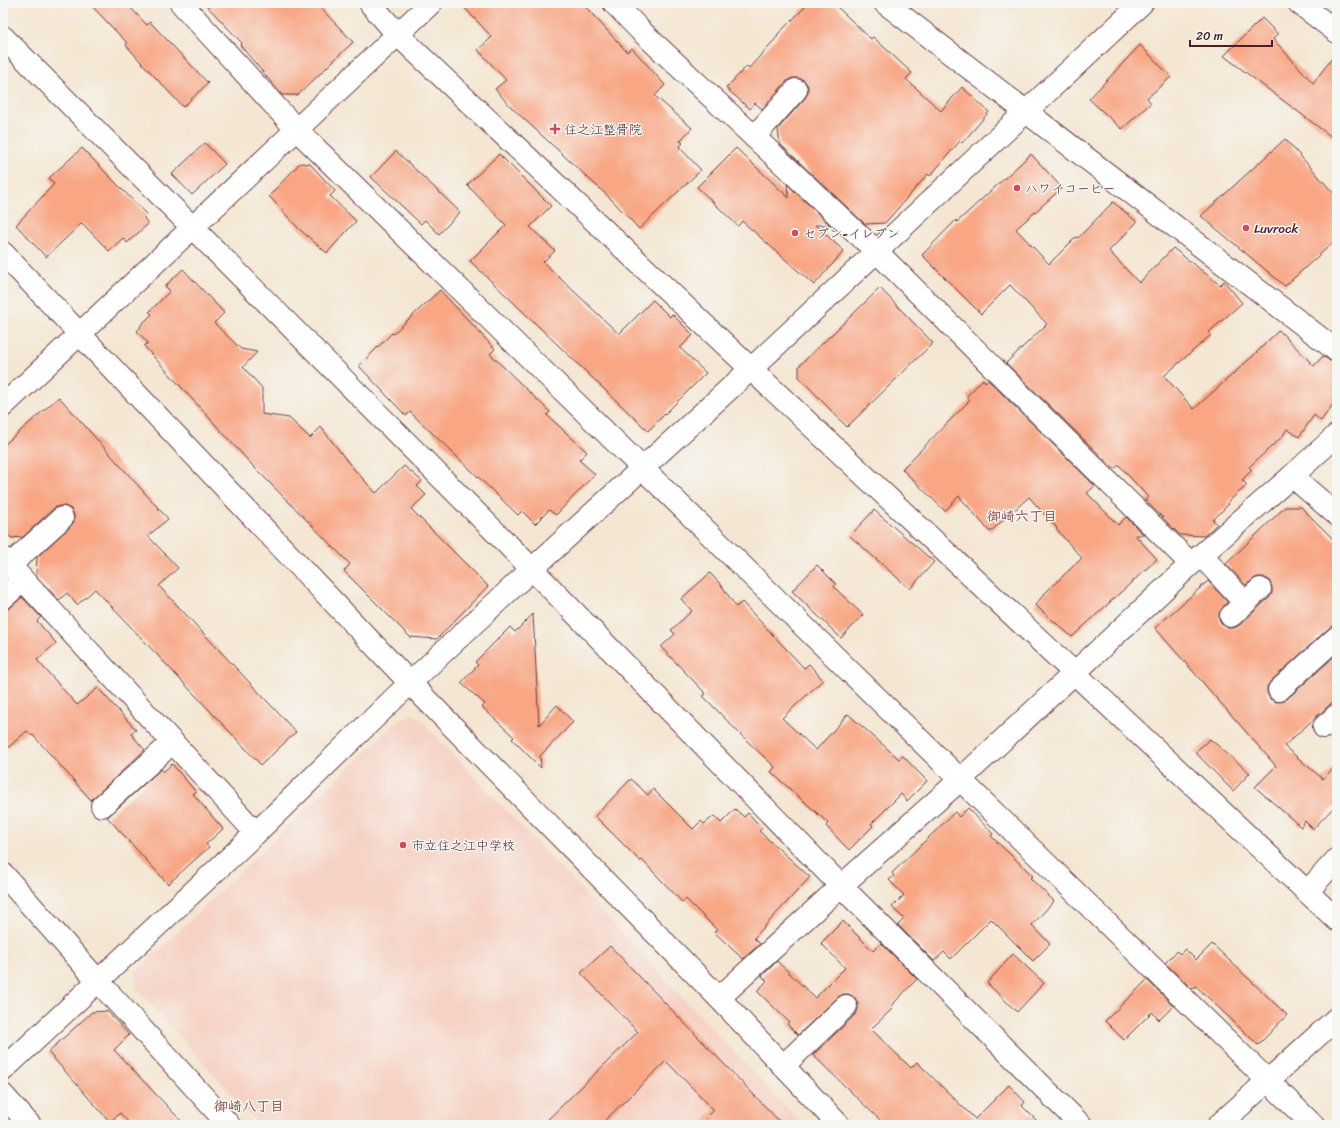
<svg xmlns="http://www.w3.org/2000/svg" width="1340" height="1128" font-family="Sriracha,'Klee One',sans-serif">
<rect width="100%" height="100%" fill="#f6f6f2"/>
<filter id="ink" filterUnits="userSpaceOnUse"><feTurbulence type="fractalNoise" baseFrequency=".025" numOctaves="2"/><feDisplacementMap in="SourceGraphic" scale="8" xChannelSelector="R" yChannelSelector="G"/><feConvolveMatrix kernelMatrix="1 2 1 2 8 2 1 2 1" color-interpolation-filters="sRGB"/></filter>
<filter id="wash" filterUnits="userSpaceOnUse"><feTurbulence type="fractalNoise" baseFrequency=".012" numOctaves="4" result="noise"/><feDisplacementMap in="SourceGraphic" scale="16" xChannelSelector="R" yChannelSelector="G"/><feGaussianBlur stdDeviation="0.9" result="paint"/><feColorMatrix in="noise" values="0 0 0 0 0 0 0 0 0 0 0 0 0 0 0 0 0 1.4 0 .05"/><feComposite in="paint" operator="in"/></filter>
<g filter="url(#wash)">
<rect width="100%" height="100%" fill="#f4e6d2"/>
<!-- built -->
<path fill="#f6d2c4" d="M 415,714 L 803,1125 L 259,1125 L 136,988 L 136,972 L 401,718 Z"/>
<g id="blocks">
<!-- building -->
<g fill="#f8a684">
<path d="M 89,3 L 126,3 L 147,25 L 150,22 L 208,83 L 183,107 L 141,62 L 126,45 L 127,43 Z"/>
<path d="M 204,3 L 316,3 L 353,42 L 298,95 L 282,95 L 240,45 L 242,43 Z"/>
<path d="M 460,3 L 582,3 L 627,52 L 632,48 L 665,85 L 655,96 L 692,128 L 680,141 L 683,143 L 679,147 L 701,170 L 639,229 L 612,200 L 511,107 L 495,89 L 506,80 L 478,50 L 492,37 Z"/>
<path d="M 809,3 L 833,3 L 871,39 L 873,37 L 912,73 L 906,79 L 941,111 L 962,87 L 989,112 L 962,143 L 960,141 L 930,176 L 928,174 L 885,223 L 865,224 L 780,144 L 778,129 L 805,98 L 808,93 L 808,86 L 804,80 L 798,78 L 792,78 L 787,81 L 762,109 L 755,103 L 750,109 L 726,88 L 747,66 L 749,68 L 778,36 L 777,35 Z"/>
<path d="M 1262,18 L 1278,34 L 1273,39 L 1313,83 L 1337,52 L 1337,141 L 1224,56 Z"/>
<path d="M 1140,45 L 1171,77 L 1147,98 L 1151,103 L 1122,129 L 1089,99 Z"/>
<path d="M 1285,139 L 1337,197 L 1337,239 L 1285,286 L 1201,216 Z"/>
<path d="M 205,143 L 225,164 L 192,195 L 172,174 Z"/>
<path d="M 82,148 L 147,215 L 144,218 L 148,224 L 127,243 L 123,238 L 109,251 L 82,223 L 46,257 L 16,225 L 54,184 L 49,178 Z"/>
<path d="M 736,148 L 789,198 L 787,184 L 830,225 L 815,225 L 844,251 L 814,285 L 742,221 L 738,226 L 697,187 Z"/>
<path d="M 396,151 L 460,212 L 439,234 L 425,220 L 421,224 L 371,177 Z"/>
<path d="M 499,154 L 551,206 L 530,227 L 555,251 L 543,262 L 619,334 L 653,300 L 670,317 L 672,314 L 693,335 L 680,348 L 706,373 L 648,431 L 470,261 L 506,225 L 467,185 Z"/>
<path d="M 1031,154 L 1062,188 L 1016,229 L 1049,264 L 1076,237 L 1078,238 L 1113,202 L 1137,222 L 1109,251 L 1139,283 L 1173,248 L 1220,285 L 1224,281 L 1242,303 L 1209,332 L 1211,335 L 1164,376 L 1194,409 L 1253,356 L 1279,330 L 1314,366 L 1323,356 L 1330,361 L 1337,363 L 1337,399 L 1321,421 L 1314,415 L 1299,437 L 1287,429 L 1282,437 L 1249,467 L 1252,470 L 1242,480 L 1247,485 L 1227,503 L 1229,504 L 1213,520 L 1217,524 L 1204,536 L 1180,535 L 1145,500 L 1148,497 L 1119,465 L 1114,469 L 1006,363 L 1047,324 L 1010,285 L 981,314 L 922,255 L 956,220 L 957,222 Z"/>
<path d="M 300,163 L 310,164 L 335,191 L 330,196 L 356,221 L 327,253 L 299,229 L 269,196 Z"/>
<path d="M 183,269 L 224,313 L 214,323 L 241,349 L 257,352 L 243,367 L 262,388 L 262,414 L 289,418 L 310,438 L 321,427 L 351,466 L 376,493 L 404,466 L 422,481 L 417,486 L 426,495 L 411,509 L 488,586 L 437,639 L 410,637 L 344,571 L 350,564 L 252,465 L 144,346 L 148,343 L 137,331 L 141,327 L 140,326 L 152,314 L 149,312 L 170,291 L 165,286 Z"/>
<path d="M 880,288 L 933,343 L 847,427 L 799,377 L 799,366 Z"/>
<path d="M 440,290 L 495,349 L 490,354 L 550,412 L 547,415 L 587,452 L 579,460 L 595,474 L 556,515 L 549,510 L 535,524 L 522,511 L 518,515 L 410,412 L 406,416 L 359,366 L 392,333 L 393,334 Z"/>
<path d="M 983,379 L 985,382 L 988,380 L 1095,486 L 1087,493 L 1118,525 L 1126,517 L 1144,535 L 1135,535 L 1157,559 L 1072,637 L 1035,605 L 1047,591 L 1082,558 L 1056,529 L 1057,528 L 1029,497 L 990,532 L 959,496 L 945,511 L 902,469 L 970,400 L 966,397 Z"/>
<path d="M 59,397 L 168,519 L 148,536 L 178,568 L 159,586 L 296,732 L 261,765 L 95,589 L 77,605 L 67,593 L 59,600 L 36,576 L 37,557 L 70,527 L 74,522 L 74,515 L 71,509 L 65,506 L 59,506 L 54,508 L 23,537 L 11,538 L 3,529 L 3,446 Z"/>
<path d="M 1285,507 L 1301,507 L 1337,543 L 1337,625 L 1329,628 L 1271,681 L 1267,687 L 1267,693 L 1270,699 L 1276,702 L 1282,702 L 1287,699 L 1337,654 L 1337,698 L 1284,746 L 1323,779 L 1337,764 L 1337,804 L 1313,829 L 1305,821 L 1301,827 L 1255,787 L 1276,766 L 1155,628 L 1208,581 L 1227,602 L 1219,613 L 1219,619 L 1222,624 L 1228,628 L 1234,628 L 1240,625 L 1269,598 L 1272,593 L 1272,587 L 1269,580 L 1263,577 L 1257,577 L 1246,585 L 1226,564 Z"/>
<path d="M 874,510 L 934,562 L 910,589 L 850,536 Z"/>
<path d="M 817,565 L 836,584 L 834,587 L 863,615 L 841,638 L 792,591 Z"/>
<path d="M 710,573 L 722,586 L 736,607 L 742,602 L 804,668 L 809,664 L 823,680 L 782,718 L 816,750 L 848,714 L 899,759 L 903,756 L 927,781 L 907,801 L 901,794 L 871,824 L 873,826 L 849,850 L 826,826 L 828,823 L 771,772 L 775,767 L 747,741 L 703,696 L 706,694 L 661,647 L 675,634 L 671,630 L 692,611 L 681,599 Z"/>
<path d="M 22,597 L 41,617 L 37,621 L 56,643 L 37,660 L 77,705 L 98,688 L 136,730 L 131,734 L 145,750 L 91,800 L 33,735 L 32,736 L 27,731 L 3,752 L 3,612 L 11,607 Z"/>
<path d="M 533,614 L 539,725 L 557,705 L 573,722 L 540,756 L 541,768 L 512,739 L 514,737 L 482,707 L 485,704 L 461,683 L 478,665 L 475,662 L 510,627 L 515,632 Z"/>
<path d="M 1210,739 L 1250,773 L 1233,791 L 1195,752 Z"/>
<path d="M 172,764 L 196,792 L 193,794 L 223,829 L 206,844 L 209,847 L 168,884 L 107,817 L 110,815 L 161,769 L 163,772 Z"/>
<path d="M 631,779 L 648,795 L 653,789 L 693,829 L 701,821 L 704,824 L 714,816 L 721,823 L 735,809 L 744,817 L 748,813 L 762,828 L 759,831 L 810,877 L 754,938 L 760,944 L 743,959 L 714,932 L 717,930 L 686,899 L 682,902 L 642,860 L 640,861 L 595,816 Z"/>
<path d="M 968,808 L 993,834 L 991,836 L 1033,876 L 1030,878 L 1054,901 L 1032,925 L 1050,944 L 1033,961 L 991,919 L 951,959 L 944,952 L 934,961 L 898,925 L 904,919 L 892,907 L 904,895 L 889,880 L 894,876 L 892,873 L 955,812 L 959,817 Z"/>
<path d="M 843,921 L 873,951 L 881,943 L 917,979 L 891,1006 L 893,1008 L 871,1029 L 911,1068 L 917,1062 L 975,1119 L 1009,1085 L 1025,1102 L 1022,1106 L 1041,1125 L 885,1125 L 813,1055 L 855,1015 L 858,1010 L 858,1003 L 855,998 L 849,994 L 843,994 L 838,997 L 798,1035 L 787,1024 L 789,1022 L 757,991 L 767,981 L 762,976 L 777,961 L 815,998 L 845,968 L 821,943 Z"/>
<path d="M 1212,944 L 1287,1015 L 1258,1045 L 1196,986 L 1192,989 L 1165,963 L 1177,951 L 1180,954 L 1185,949 L 1196,960 Z"/>
<path d="M 610,946 L 783,1125 L 699,1125 L 714,1110 L 666,1061 L 600,1125 L 542,1125 L 638,1032 L 581,973 Z"/>
<path d="M 1013,954 L 1044,983 L 1017,1012 L 987,983 Z"/>
<path d="M 1147,980 L 1174,1006 L 1159,1020 L 1152,1012 L 1124,1040 L 1105,1021 Z"/>
<path d="M 107,1011 L 129,1035 L 114,1050 L 185,1125 L 131,1125 L 120,1113 L 110,1122 L 48,1052 L 92,1012 Z"/>
</g>
</g>
</g>
<g filter="url(#ink)">
<use href="#blocks" fill-opacity="0" stroke="#643d44" stroke-width="1"/>
<g fill="none" stroke-linecap="round" stroke-linejoin="round">
<defs>
<g id="minor">
<path d="M 181,3 L 297,130 L 1313,1125"/>
<path d="M 614,3 L 641,31 L 876,251 L 1191,564"/>
<path d="M 885,3 L 1337,351"/>
<path d="M 3,37 L 532,569 L 841,886 L 1081,1125"/>
<path d="M 754,137 L 796,90"/>
<path d="M 1201,555 L 1245,603"/>
<path d="M 3,558 L 256,833"/>
<path d="M 10,565 L 62,518"/>
<path d="M 3,598 L 23,580"/>
<path d="M 1231,616 L 1260,589"/>
<path d="M 1279,690 L 1337,637"/>
<path d="M 1324,727 L 1337,715"/>
<path d="M 102,806 L 173,742"/>
<path d="M 1307,892 L 1337,859"/>
<path d="M 719,998 L 841,886 L 960,780 L 1191,564 L 1292,476 L 1337,435"/>
<path d="M 783,1066 L 846,1006"/>
<path d="M 3,1070 L 98,981 L 229,1125"/>
<path d="M 3,1095 L 30,1125"/>
</g>
<g id="tertiary">
<path d="M 370,3 L 397,34 L 751,369 L 1337,920"/>
<path d="M 3,253 L 410,683 L 719,998 L 839,1125"/>
<path d="M 3,406 L 431,3"/>
<path d="M 1292,476 L 1337,515"/>
<path d="M 3,874 L 98,981 L 256,833 L 410,683 L 532,569 L 751,369 L 1142,3"/>
<path d="M 1219,1125 L 1337,1018"/>
</g>
<path id="primary" d="M 1299,3 L 1337,32"/>
</defs>
<!-- minor casing -->
<use href="#minor" stroke="#643d44" stroke-width="24"/>
<!-- tertiary casing -->
<use href="#tertiary" stroke="#643d44" stroke-width="24"/>
<!-- primary casing -->
<use href="#primary" stroke="#643d44" stroke-width="24"/>
<!-- minor -->
<use href="#minor" stroke="#fff" stroke-width="22"/>
<!-- tertiary -->
<use href="#tertiary" stroke="#fff" stroke-width="22"/>
<!-- primary -->
<use href="#primary" stroke="#fff" stroke-width="22"/>
</g>
</g>
<!-- markers -->
<g fill="#d1495b" stroke="#f6f6f2" stroke-width="1.5">
<path d="M553 123h4v4h4v4h-4v4h-4v-4h-4v-4h4z"/>
<circle cx="1017" cy="188" r="4"/>
<circle cx="1246" cy="228" r="4"/>
<circle cx="795" cy="233" r="4"/>
<circle cx="403" cy="845" r="4"/>
</g>
<g text-anchor="middle" dominant-baseline="central" stroke-width="3" stroke-linejoin="round" paint-order="stroke">
<!-- poi labels -->
<g font-size="13" fill="#4a1f2b" stroke="#f6f6f2" text-anchor="start">
<text x="564" y="129">住之江整骨院</text>
<text x="1025" y="188">ハワイコーヒー</text>
<text x="1254" y="228">Luvrock</text>
<text x="803" y="233">セブン-イレブン</text>
<text x="411" y="845">市立住之江中学校</text>
</g>
<!-- neighbourhood labels -->
<g font-size="14" font-weight="bold" fill="#874e4a" stroke="#f6f6f2">
<text x="1022" y="516">御崎六丁目</text>
<text x="249" y="1106">御崎八丁目</text>
</g>
</g>
<!-- margin -->
<rect width="1340" height="1128" fill="none" stroke="#f6f6f2" stroke-width="16"/>
<!-- scale -->
<path d="M1190 40v6h82v-6" fill="none" stroke="#4a1f2b" stroke-width="2"/>
<text x="1196" y="40" font-size="12" fill="#4a1f2b" stroke="#f6f6f2" stroke-width="3" paint-order="stroke">20 m</text>
</svg>
